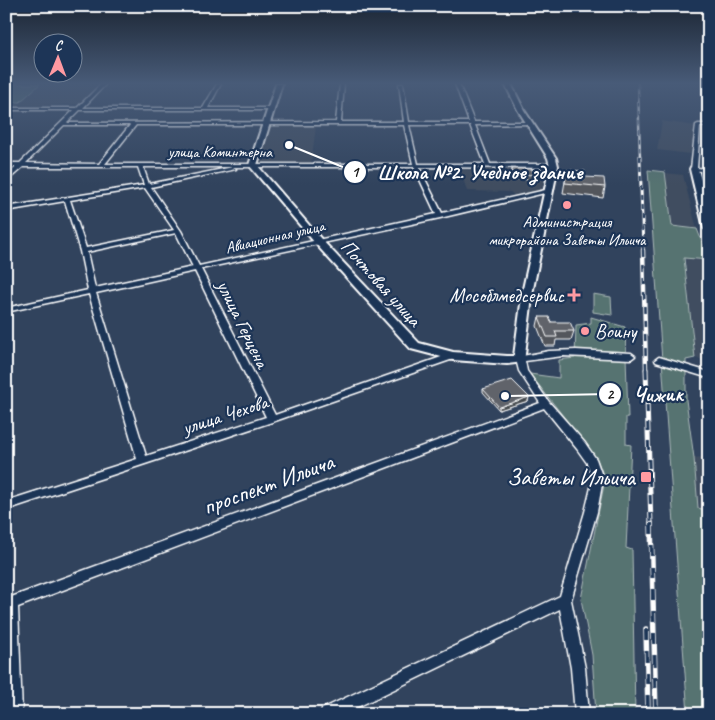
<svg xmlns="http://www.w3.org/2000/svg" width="715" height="720" font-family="Caveat,sans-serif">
<rect width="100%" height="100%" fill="#31435d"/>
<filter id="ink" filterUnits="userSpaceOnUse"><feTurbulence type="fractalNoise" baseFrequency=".02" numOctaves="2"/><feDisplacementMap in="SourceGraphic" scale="10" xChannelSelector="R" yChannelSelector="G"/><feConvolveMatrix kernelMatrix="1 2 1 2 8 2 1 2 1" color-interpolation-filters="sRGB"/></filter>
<g filter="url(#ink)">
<!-- built -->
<g fill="#3f4d61">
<path d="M 6,84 L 100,84 L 81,104 L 6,107 Z"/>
<path d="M 662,121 L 696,126 L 690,154 L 657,150 Z"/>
<path d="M 271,126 L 316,126 L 311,165 L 258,165 Z"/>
<path d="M 460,169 L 546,170 L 542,190 L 514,195 L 510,192 L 467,191 Z"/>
<path d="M 665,173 L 683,175 L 697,229 L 672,226 Z"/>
<path d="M 685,258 L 709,261 L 709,361 L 695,358 Z"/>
<path d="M 709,456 L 709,511 L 698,508 L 694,458 Z"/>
</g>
<!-- green -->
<g fill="#577371" stroke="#abb9b8">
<path d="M 10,84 L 40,84 L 20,102 L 6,102 L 6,86 Z"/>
<path d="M 648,170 L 665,172 L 672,226 L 697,229 L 709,259 L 709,260 L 684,258 L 695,358 L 686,360 L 686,400 L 694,458 L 698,508 L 709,511 L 709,714 L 688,714 Z"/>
<path d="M 593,294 L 611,297 L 612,315 L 593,312 Z"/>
<path d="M 591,317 L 625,327 L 628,417 L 626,417 L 626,444 L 631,445 L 626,548 L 632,550 L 635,714 L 596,714 L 592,655 L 581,599 L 605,480 L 597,459 L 530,374 L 559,378 L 559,360 L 575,358 L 576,325 L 591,323 Z"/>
</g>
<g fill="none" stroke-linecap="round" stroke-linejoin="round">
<defs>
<g id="street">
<path d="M 101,84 L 106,84 L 83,108 L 203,108 L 217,84 L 221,84 L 208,108 L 271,108 L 273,109 L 271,110 L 80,110 L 67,123 L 336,122 L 340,84 L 344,84 L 341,122 L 404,122 L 399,84 L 403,84 L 409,122 L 469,122 L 455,84 L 459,84 L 474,122 L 530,122 L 532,123 L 530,124 L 475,125 L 490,164 L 554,164 L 557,166 L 554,168 L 419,167 L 442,213 L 550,189 L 553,191 L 440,218 L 201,269 L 275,415 L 450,354 L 456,354 L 457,356 L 456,358 L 275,421 L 6,510 L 6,501 L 137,459 L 89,294 L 6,312 L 6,308 L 88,290 L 80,251 L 65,201 L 6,211 L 6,207 L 144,185 L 138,167 L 23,167 L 6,182 L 6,177 L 16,167 L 6,167 L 6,163 L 20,163 L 74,110 L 6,110 L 6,108 L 77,108 ZM 64,125 L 130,125 L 99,164 L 26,163 ZM 136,125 L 404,125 L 413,164 L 105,164 ZM 409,125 L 470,125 L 485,164 L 418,164 ZM 143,167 L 414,167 L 436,214 L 199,266 L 181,231 L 151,187 L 236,169 L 233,167 L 149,184 ZM 145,188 L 174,230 L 86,248 L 70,200 ZM 176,233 L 193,267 L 95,288 L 87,252 ZM 195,271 L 266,417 L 146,456 L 96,293 Z"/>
<path d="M 698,124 L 709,124 L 709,126 L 700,126 L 697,168 L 709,169 L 709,173 L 691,169 L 696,125 Z"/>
<path d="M 576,350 L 631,353 L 635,356 L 631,359 L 563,356 L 525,361 L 527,371 L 549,402 L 585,443 L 596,459 L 603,479 L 597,512 L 571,600 L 585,668 L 589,714 L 575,714 L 571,668 L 560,609 L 343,714 L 320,714 L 322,709 L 560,596 L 585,512 L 593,479 L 587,463 L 577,449 L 544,408 L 18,607 L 22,714 L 8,714 L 6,599 L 540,403 L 519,371 L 516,359 L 517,357 L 549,351 Z"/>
<path d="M 659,357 L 709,372 L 709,378 L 656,362 L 655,360 Z"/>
</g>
<g id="secondary">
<path d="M 276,84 L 282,84 L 257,165 L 321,239 L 419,343 L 453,352 L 507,356 L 514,356 L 523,289 L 550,166 L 548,158 L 518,110 L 505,84 L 511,84 L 524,110 L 556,158 L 558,166 L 533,289 L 524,362 L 507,364 L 453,360 L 411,349 L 315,243 L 249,165 Z"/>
<path d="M 691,167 L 698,169 L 709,209 L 709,231 L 704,228 L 690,169 Z"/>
</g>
</defs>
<!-- street casing -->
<use href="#street" stroke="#fff" stroke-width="3"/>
<!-- secondary casing -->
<use href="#secondary" stroke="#fff" stroke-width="4"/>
<!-- street -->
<use href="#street" fill="#1d3557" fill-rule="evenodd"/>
<!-- secondary -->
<use href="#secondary" fill="#1d3557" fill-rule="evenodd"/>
<defs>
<path id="rail-far4" d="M 638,84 L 640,158"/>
<path id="rail-far3" d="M 640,156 L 643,251"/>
<path id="rail-far2" d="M 643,250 L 646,370"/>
<path id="rail-far1" d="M 646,369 L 651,524"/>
<g id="rail">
<path d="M 651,523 L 656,714"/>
<path d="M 646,629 L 648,714"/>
</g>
</defs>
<!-- rail-far4 casing -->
<use href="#rail-far4" stroke="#fff" stroke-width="2.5"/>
<!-- rail-far3 casing -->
<use href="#rail-far3" stroke="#fff" stroke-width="3"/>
<!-- rail-far2 casing -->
<use href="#rail-far2" stroke="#fff" stroke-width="4.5"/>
<!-- rail-far1 casing -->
<use href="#rail-far1" stroke="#fff" stroke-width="5"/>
<!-- rail casing -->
<use href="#rail" stroke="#fff" stroke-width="5.5"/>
<!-- rail-far4 -->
<use href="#rail-far4" stroke="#1d3557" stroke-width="1" stroke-dasharray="4.5" stroke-linecap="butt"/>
<!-- rail-far3 -->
<use href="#rail-far3" stroke="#1d3557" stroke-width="2" stroke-dasharray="5" stroke-linecap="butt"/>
<!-- rail-far2 -->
<use href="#rail-far2" stroke="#1d3557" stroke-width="2.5" stroke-dasharray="7" stroke-linecap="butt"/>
<!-- rail-far1 -->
<use href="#rail-far1" stroke="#1d3557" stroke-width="3" stroke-dasharray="9" stroke-linecap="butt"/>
<!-- rail -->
<use href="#rail" stroke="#1d3557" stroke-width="4" stroke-dasharray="11" stroke-linecap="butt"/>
</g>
<!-- wall -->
<g fill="#53565c" stroke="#fff">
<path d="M 512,169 L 534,175 L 534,180 L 513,179 L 511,174 Z"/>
<path d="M 567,170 L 605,187 L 603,198 L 563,193 Z"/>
<path d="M 539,317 L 574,331 L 571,340 L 556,340 L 555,346 L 545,346 L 537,326 Z"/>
<path d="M 483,389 L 529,397 L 528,401 L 499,410 L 483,392 Z"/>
</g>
<!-- shaded-wall -->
<path fill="#43464b" stroke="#fff" d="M 529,397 L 528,401 L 499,410 L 499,407 Z"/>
<!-- building -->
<g fill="#60646b" stroke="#fff">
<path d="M 512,169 L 532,169 L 534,175 L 514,174 Z"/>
<path d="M 567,170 L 585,171 L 584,177 L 604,178 L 605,187 L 565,183 Z"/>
<path d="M 539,317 L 549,317 L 551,322 L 570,322 L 574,331 L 555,331 L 557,337 L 547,337 Z"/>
<path d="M 512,380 L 529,397 L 499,407 L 483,389 Z"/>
</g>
</g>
<!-- sky -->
<linearGradient id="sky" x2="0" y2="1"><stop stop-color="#1b2533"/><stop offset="0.45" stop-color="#485b78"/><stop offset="1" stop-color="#485b78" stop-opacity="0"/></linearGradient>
<rect width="715" height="185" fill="url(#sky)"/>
<!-- markers -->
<g fill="#ff9aa2" stroke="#1d3557" stroke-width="2">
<circle cx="567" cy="205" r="5"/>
<path d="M571.5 287.5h5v5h5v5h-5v5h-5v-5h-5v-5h5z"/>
<circle cx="585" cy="331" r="5"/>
<rect x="640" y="471" width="12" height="12" rx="2.5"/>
</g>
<g text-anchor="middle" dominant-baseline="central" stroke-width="4.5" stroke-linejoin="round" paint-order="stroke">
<!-- far-street labels -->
<g font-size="16" fill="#fff" stroke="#1d3557">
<text x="220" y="152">улица Коминтерна</text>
<text transform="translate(275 237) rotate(-13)">Авиационная улица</text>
</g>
<!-- far-poi labels -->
<g font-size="16" fill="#fff" stroke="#1d3557">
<text x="567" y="222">Администрация<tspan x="567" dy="18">микрорайона Заветы Ильича</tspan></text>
</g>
<!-- street labels -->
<g font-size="20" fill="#fff" stroke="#1d3557">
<text transform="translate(381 283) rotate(48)">Почтовая улица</text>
<text transform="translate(243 324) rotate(64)">улица Герцена</text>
<text transform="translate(225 415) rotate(-18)">улица Чехова</text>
</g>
<!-- poi labels -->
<g font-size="20" fill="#fff" stroke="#1d3557" text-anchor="end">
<text x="564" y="295">Мособлмедсервис</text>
<text x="595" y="331" text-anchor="start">Воину</text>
</g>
<!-- near-poi labels -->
<g font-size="24" fill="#fff" stroke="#1d3557" text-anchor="end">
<text x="635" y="477">Заветы Ильича</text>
</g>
<!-- near-street labels -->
<g font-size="24" fill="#fff" stroke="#1d3557">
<text transform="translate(268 484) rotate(-20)">проспект Ильича</text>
</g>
</g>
<!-- callouts -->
<path fill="none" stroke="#fff" stroke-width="2" d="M289 145L355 172M505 396L610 394"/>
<g fill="#fff" stroke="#1d3557" stroke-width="2">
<circle cx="289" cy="145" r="5"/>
<circle cx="505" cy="396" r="5"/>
<circle cx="355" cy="172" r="12"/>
<circle cx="610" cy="394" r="12"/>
</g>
<g font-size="15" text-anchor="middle" font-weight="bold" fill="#111">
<text x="355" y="177">1</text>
<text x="610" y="399">2</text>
</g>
<g font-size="21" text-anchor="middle" font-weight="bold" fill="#fff" stroke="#1d3557" stroke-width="4.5" stroke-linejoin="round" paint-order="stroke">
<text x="480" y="179">Школа №2. Учебное здание</text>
<text x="658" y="401">Чижик</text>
</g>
<!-- margin -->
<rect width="715" height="720" fill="none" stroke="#1d3557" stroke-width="25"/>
<rect x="12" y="12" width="690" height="695" fill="none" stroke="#fff" stroke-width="2" filter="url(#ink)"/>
<!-- north arrow -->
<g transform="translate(58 58) rotate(1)"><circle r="24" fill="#1d3557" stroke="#77869a"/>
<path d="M0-4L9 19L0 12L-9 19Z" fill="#ff9aa2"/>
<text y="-8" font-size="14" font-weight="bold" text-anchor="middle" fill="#ffffff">С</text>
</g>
</svg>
